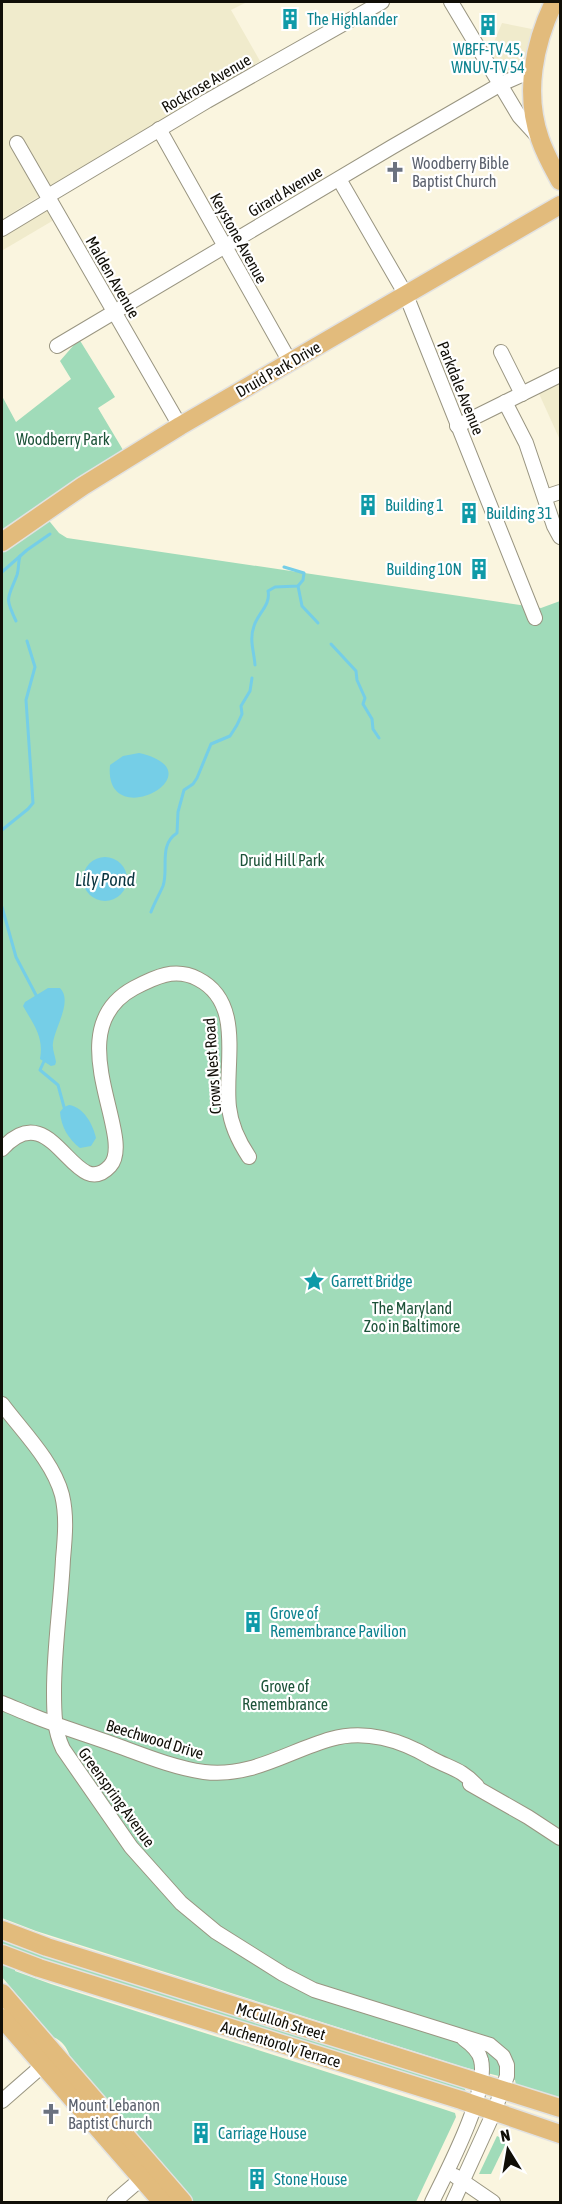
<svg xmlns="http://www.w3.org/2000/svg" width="562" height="2204" font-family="'Asap Condensed',sans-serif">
<rect width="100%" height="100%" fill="#faf5df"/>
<!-- built -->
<g fill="#f0ebcc">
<path d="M 2,2 L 247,2 L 231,10 L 260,61 L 2,219 Z"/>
<path d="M 502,23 L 542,31 L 533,70 L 501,86 L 486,61 Z"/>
<path d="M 52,204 L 59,217 L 3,250 L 2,235 Z"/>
<path d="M 560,374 L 560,440 L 536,387 Z"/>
</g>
<!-- green -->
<g fill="#a0dbb9">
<path d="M 79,339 L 115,397 L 98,408 L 123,450 L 2,531 L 2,396 L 16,422 L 71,379 L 60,361 Z"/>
<path d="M 46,517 L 59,533 L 67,538 L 541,608 L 560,601 L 560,2101 L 516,2085 L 515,2080 L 463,2067 L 36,1931 L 2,1918 L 2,550 Z"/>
<path d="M 2,1937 L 464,2087 L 466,2092 L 465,2094 L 24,1955 L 2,1946 Z"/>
<path d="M 2,1960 L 15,1964 L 15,1971 L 51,1984 L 443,2109 L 455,2113 L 456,2117 L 416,2202 L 189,2202 L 148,2149 L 70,2056 C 66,2047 63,2041 53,2037 L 2,1977 Z"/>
<path d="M 497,2136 L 507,2141 L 491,2174 L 479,2174 Z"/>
</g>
<!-- water -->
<g fill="#75cee7">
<path d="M 139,753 C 222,772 103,836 110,765 L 123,756 Z"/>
<circle cx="105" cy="879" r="22"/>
<path d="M 48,988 L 60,988 C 73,1001 55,1027 53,1043 C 52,1049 55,1055 56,1062 L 55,1065 L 51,1066 L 40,1059 C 44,1037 34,1025 23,1006 L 25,1002 Z"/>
<path d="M 69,1105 C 84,1107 93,1125 96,1138 L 91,1146 L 80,1148 C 68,1139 61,1126 60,1112 L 64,1107 Z"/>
</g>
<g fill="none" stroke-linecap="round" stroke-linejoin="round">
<!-- stream -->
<g stroke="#75cee7" stroke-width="3">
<path d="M 2,572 L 27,550 L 50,534"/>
<path d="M 298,586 L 302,606 L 318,623"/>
<path d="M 16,621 C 4,596 8,599 17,575 C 19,569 18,562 20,556"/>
<path d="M 331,644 L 356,671 L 357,680 L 365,698 L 363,704 L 372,719 L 373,729 L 379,738"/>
<path d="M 255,665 C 254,651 249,640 254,626 C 258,613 271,605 268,591 L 275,587 L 298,586 L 303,580 L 304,573 L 284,567"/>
<path d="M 2,830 L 28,809 L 33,803 L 26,700 L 35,667 L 27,641"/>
<path d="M 2,907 L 16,957 L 37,997"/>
<path d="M 151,912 C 154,904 159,895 163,886 C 169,869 158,845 177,833 L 178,812 L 184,790 L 193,784 L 197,778 L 211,744 L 230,736 L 237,725 L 242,714 L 241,706 L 250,691 L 252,678"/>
<path d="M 45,1059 L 40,1070 L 58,1085 L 64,1107"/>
</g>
<defs>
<g id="minor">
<path d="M 451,2 L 519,116 L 540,139"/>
<path d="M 159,129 L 290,362"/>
<path d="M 17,143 L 180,426"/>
<path d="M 339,179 L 406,295 L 535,618"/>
<path d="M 48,196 L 207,101 L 382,2"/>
<path d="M 2,229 L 50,200"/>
<path d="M 57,346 L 392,147 L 501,84 L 533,70"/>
<path d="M 501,352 L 522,394"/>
<path d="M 505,402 L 526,443 L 554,526 L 560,537"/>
<path d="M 457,426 L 560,375"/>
<path d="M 545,497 L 560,492"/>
<path d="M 2,1149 C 53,1092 74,1205 110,1166 C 137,1137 56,1030 134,988 C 155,977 175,967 198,979 C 245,1003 224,1065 229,1107 C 231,1126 239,1142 249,1157"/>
<path d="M 2,1404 C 22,1431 53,1461 62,1495 C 67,1516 65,1537 63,1559 C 61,1603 54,1647 54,1691 C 54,1712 54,1730 63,1749 L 131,1847 L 181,1903 L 216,1932 L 283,1974 L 314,1990 L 490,2045 L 503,2056 L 507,2065 L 507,2076 L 494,2112 L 453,2202"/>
<path d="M 2,1703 C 12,1707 21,1711 31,1715 C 60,1727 92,1736 121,1747 C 148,1757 176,1768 204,1772 C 251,1778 288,1751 331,1739 C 365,1729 401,1740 431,1758 C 449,1768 462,1769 477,1786"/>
<path d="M 470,1784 L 528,1817 L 560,1838"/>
<path d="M 2,2101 L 50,2059"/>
<path d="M 455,2176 L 493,2202"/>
<path d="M 114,2202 L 149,2172"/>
<path d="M 432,2202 C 447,2171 489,2092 481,2060 C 479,2051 471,2044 464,2039"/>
</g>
<g id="major">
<path d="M 554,2 C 534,44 524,93 540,139 C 545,154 553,168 560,181"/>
<path d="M 2,542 L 83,486 L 180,426 L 560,205"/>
<path d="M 2,1930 L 47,1947 L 560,2108"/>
<path d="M 2,1954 L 39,1968 L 461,2100 L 560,2134"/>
<path d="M 2,1993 L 183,2202"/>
<path d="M 2,2018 L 162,2202"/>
</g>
</defs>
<!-- minor casing -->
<use href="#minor" stroke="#999581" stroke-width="16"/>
<!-- major casing -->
<use href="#major" stroke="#e2e2e1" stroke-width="21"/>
<!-- minor -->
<use href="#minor" stroke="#fff" stroke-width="14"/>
<!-- major -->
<use href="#major" stroke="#e2bb7c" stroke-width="18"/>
</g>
<!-- icons -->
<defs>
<symbol id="building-bare" viewBox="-9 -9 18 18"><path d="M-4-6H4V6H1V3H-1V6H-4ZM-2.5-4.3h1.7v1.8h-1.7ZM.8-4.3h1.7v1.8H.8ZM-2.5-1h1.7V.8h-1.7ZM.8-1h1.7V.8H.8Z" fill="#0f9aa8" stroke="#fff" stroke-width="2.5" paint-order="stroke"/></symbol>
<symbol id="church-bare" viewBox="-9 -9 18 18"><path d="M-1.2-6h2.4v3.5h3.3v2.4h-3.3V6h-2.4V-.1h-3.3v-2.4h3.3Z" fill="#6b7280" stroke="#fff" stroke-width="2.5" paint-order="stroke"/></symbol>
<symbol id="sight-bare" viewBox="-9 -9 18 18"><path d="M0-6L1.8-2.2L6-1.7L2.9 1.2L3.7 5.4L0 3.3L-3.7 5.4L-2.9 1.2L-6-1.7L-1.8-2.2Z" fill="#0f9aa8" stroke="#fff" stroke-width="2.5" paint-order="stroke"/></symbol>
</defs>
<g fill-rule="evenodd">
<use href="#building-bare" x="275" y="4" width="30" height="30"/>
<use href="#building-bare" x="473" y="10" width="30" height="30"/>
<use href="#church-bare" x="380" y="157" width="30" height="30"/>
<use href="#building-bare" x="353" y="490" width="30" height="30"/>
<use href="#building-bare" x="454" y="498" width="30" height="30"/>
<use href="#building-bare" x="464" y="554" width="30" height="30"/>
<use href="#sight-bare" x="299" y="1266" width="30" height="30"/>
<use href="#building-bare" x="238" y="1607" width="30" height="30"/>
<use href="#church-bare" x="36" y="2099" width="30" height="30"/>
<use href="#building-bare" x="186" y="2118" width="30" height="30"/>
<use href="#building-bare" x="242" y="2164" width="30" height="30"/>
</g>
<g text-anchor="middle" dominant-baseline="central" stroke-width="4.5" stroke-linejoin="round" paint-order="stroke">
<!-- culture labels -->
<g font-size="16" fill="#0d838f" stroke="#fff" text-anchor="start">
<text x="307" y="19">The Highlander</text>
<text x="488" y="49" text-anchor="middle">WBFF-TV 45,<tspan x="488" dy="18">WNUV-TV 54</tspan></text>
<text x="385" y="505">Building 1</text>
<text x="486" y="513">Building 31</text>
<text x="462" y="569" text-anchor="end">Building 10N</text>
<text x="331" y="1281">Garrett Bridge</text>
<text x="270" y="1613">Grove of<tspan x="270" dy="18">Remembrance Pavilion</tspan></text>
<text x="218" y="2133">Carriage House</text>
<text x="274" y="2179">Stone House</text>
</g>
<!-- street labels -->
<g font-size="16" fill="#100e07" stroke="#fff">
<text transform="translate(206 83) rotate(-30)">Rockrose Avenue</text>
<text transform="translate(285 191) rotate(-31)">Girard Avenue</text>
<text transform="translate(239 238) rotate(61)">Keystone Avenue</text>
<text transform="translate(113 277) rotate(60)">Malden Avenue</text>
<text transform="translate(278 369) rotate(-30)">Druid Park Drive</text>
<text transform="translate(461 388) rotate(68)">Parkdale Avenue</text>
<text transform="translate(212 1066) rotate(-94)">Crows Nest Road</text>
<text transform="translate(155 1739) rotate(17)">Beechwood Drive</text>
<text transform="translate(117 1797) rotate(54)">Greenspring Avenue</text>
<text transform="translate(281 2021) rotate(17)">McCulloh Street</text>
<text transform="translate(281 2044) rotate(17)">Auchentoroly Terrace</text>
</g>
<!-- worship labels -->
<g font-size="16" fill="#5b616d" stroke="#fff" text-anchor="start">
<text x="412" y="163">Woodberry Bible<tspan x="412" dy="18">Baptist Church</tspan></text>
<text x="68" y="2105">Mount Lebanon<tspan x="68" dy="18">Baptist Church</tspan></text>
</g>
<!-- park labels -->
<g font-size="16" fill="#1d5339" stroke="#fff">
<text x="63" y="439">Woodberry Park</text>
<text x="282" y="860">Druid Hill Park</text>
<text x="412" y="1308">The Maryland<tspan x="412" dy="18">Zoo in Baltimore</tspan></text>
<text x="285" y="1686">Grove of<tspan x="285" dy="18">Remembrance</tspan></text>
</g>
<!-- water labels -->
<g font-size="18" font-style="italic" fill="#08343f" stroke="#fff">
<text x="105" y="879">Lily Pond</text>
</g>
</g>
<!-- border -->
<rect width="562" height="2204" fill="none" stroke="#100e07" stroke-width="6"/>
<!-- north arrow -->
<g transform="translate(508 2150) rotate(349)" stroke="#ffffff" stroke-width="4.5" paint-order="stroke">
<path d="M0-4.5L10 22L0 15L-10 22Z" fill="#100e07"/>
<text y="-9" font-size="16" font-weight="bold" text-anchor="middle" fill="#100e07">N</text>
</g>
</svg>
